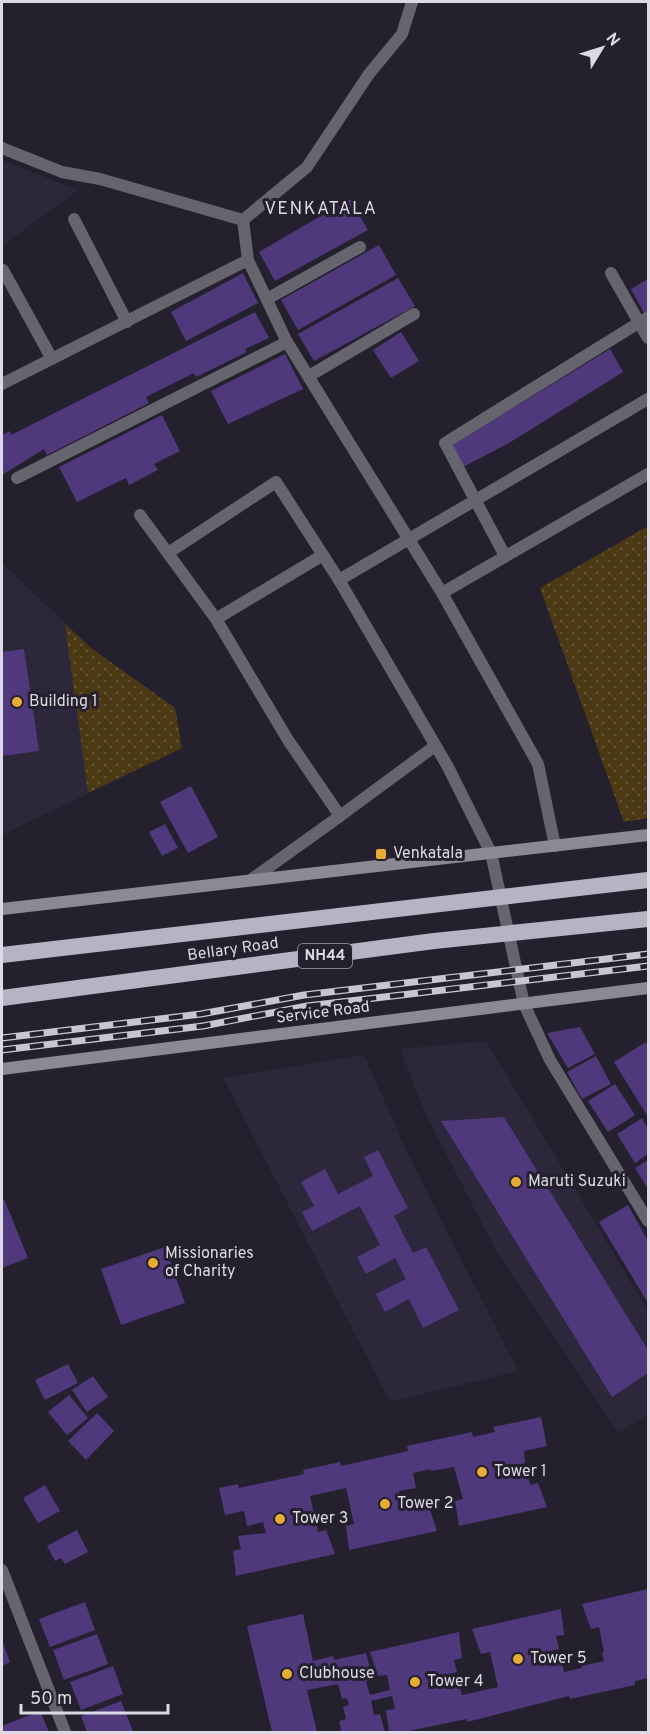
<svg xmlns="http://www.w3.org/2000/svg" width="650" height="1734" font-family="Overpass,sans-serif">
<defs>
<pattern id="green-dots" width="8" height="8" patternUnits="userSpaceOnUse" patternTransform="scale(1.5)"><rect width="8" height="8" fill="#4b3914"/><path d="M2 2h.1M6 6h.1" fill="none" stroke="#645536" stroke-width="1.8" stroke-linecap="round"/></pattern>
</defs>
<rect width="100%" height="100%" fill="#24202e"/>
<!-- built -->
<g fill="#2c273b">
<path d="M 2,160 L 78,190 L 2,246 Z"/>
<path d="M 2,563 L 91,648 L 175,708 L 182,748 L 2,835 Z"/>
<path d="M 486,1041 L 648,1311 L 648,1414 L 618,1433 L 497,1252 L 425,1113 L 400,1049 Z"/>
<path d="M 364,1055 L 406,1150 L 518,1371 L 390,1402 L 223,1078 Z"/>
</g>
<!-- green -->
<g fill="url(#green-dots)">
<path d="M 648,526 L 648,818 L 624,822 L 540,588 Z"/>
<path d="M 65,624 L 91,648 L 175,708 L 182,748 L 88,793 Z"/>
</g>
<!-- building -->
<g fill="#50387c">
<path d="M 350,199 L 368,230 L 275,281 L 259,252 Z"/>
<path d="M 379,245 L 396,275 L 298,330 L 281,300 Z"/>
<path d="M 243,273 L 258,303 L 186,341 L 171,312 Z"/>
<path d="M 398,278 L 415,306 L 314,361 L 298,334 Z"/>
<path d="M 648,279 L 648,311 L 644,313 L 631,289 Z"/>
<path d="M 255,312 L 269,338 L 245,349 L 247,352 L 196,377 L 194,373 L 146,397 L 149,403 L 47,455 L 44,449 L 2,475 L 2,435 L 10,431 L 11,435 Z"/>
<path d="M 401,332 L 419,361 L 391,378 L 373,350 Z"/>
<path d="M 610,349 L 623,372 L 509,443 L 463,467 L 451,446 Z"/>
<path d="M 285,354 L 303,389 L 228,424 L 211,391 Z"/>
<path d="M 162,415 L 180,451 L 154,464 L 158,470 L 129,485 L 126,478 L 77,502 L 59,467 Z"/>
<path d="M 24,649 L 39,751 L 2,756 L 2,652 Z"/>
<path d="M 191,786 L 218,837 L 188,853 L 160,802 Z"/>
<path d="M 165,824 L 178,848 L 162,856 L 149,832 Z"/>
<path d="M 580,1027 L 595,1054 L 568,1068 L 547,1033 Z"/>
<path d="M 646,1042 L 648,1046 L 648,1117 L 614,1062 Z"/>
<path d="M 596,1056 L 611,1084 L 582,1099 L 567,1072 Z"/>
<path d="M 615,1084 L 635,1115 L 608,1132 L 588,1101 Z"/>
<path d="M 504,1117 L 648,1350 L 648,1373 L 612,1397 L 441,1121 Z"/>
<path d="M 642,1118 L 648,1129 L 648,1154 L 635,1163 L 617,1134 Z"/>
<path d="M 378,1150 L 408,1208 L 394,1216 L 413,1253 L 426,1247 L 459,1310 L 423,1328 L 409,1299 L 385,1312 L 376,1294 L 406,1279 L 395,1258 L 366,1274 L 357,1257 L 380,1245 L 360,1206 L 312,1231 L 302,1212 L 314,1206 L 301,1182 L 325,1169 L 338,1194 L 373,1176 L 364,1157 Z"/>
<path d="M 648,1160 L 648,1189 L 635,1168 Z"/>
<path d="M 4,1199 L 28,1258 L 2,1268 L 2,1200 Z"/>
<path d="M 628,1205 L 648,1241 L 648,1303 L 599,1222 Z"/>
<path d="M 165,1247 L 185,1303 L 121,1325 L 101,1269 Z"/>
<path d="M 68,1364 L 78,1383 L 45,1400 L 35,1380 Z"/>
<path d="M 93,1376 L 108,1397 L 87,1412 L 72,1390 Z"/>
<path d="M 69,1395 L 88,1418 L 67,1435 L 48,1412 Z"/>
<path d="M 97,1413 L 114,1431 L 86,1460 L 68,1441 Z"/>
<path d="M 541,1417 L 547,1446 L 524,1451 L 525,1463 L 508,1467 L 510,1475 L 527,1472 L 530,1485 L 538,1483 L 547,1507 L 459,1526 L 455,1501 L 463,1499 L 454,1467 L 431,1471 L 431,1469 L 413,1473 L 416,1488 L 399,1491 L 401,1500 L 418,1496 L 421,1509 L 429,1507 L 437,1531 L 349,1550 L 346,1526 L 354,1524 L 346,1488 L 310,1496 L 318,1532 L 326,1530 L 335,1554 L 236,1576 L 233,1551 L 241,1549 L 238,1536 L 266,1533 L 263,1522 L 247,1526 L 244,1511 L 225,1515 L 219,1488 L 238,1484 L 239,1488 L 304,1474 L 303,1470 L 340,1462 L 341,1466 L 408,1451 L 407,1446 L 472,1432 L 473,1437 L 495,1432 L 493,1427 Z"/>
<path d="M 45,1485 L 60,1511 L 38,1523 L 23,1498 Z"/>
<path d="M 77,1530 L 88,1552 L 65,1564 L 61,1558 L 55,1561 L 47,1546 Z"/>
<path d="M 648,1589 L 648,1678 L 635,1681 L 635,1685 L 570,1699 L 569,1696 L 467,1722 L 466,1719 L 404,1732 L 389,1732 L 386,1710 L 395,1709 L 392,1696 L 371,1701 L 374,1715 L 380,1714 L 385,1732 L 335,1732 L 341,1730 L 339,1721 L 346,1719 L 343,1707 L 349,1705 L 347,1698 L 342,1699 L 338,1684 L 307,1690 L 317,1732 L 272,1732 L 247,1626 L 303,1614 L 313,1661 L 333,1656 L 334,1660 L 366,1653 L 373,1679 L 366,1681 L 370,1695 L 390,1690 L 387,1675 L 378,1676 L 370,1652 L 459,1632 L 462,1658 L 454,1660 L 457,1672 L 440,1676 L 441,1684 L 458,1680 L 462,1695 L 498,1687 L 490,1652 L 481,1654 L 472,1629 L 561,1609 L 564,1635 L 556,1636 L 559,1649 L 542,1653 L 544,1661 L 561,1658 L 564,1672 L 582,1668 L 582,1666 L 604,1661 L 602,1652 L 604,1652 L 599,1627 L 591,1629 L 582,1604 Z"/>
<path d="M 85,1602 L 95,1630 L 50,1647 L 39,1619 Z"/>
<path d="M 97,1634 L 108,1664 L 64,1680 L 53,1650 Z"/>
<path d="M 2,1640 L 10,1662 L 2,1666 Z"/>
<path d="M 113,1666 L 123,1694 L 81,1710 L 70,1682 Z"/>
<path d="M 121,1701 L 133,1731 L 87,1732 L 81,1716 Z"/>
<path d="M 40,1711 L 49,1732 L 2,1732 L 2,1726 Z"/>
</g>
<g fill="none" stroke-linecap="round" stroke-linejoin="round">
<!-- minor -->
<g stroke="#66646c" stroke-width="12">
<path d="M 412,2 L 402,34 L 369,74 L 307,167 L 243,220 L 248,260 L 287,342 L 442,593 L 538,764 L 555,846"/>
<path d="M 2,148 L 62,172 L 100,179 L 243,220"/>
<path d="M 74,219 L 127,322"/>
<path d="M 3,270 L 52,359"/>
<path d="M 611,273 L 648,338"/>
<path d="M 267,299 L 360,247"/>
<path d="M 309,376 L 414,314"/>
<path d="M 2,384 L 248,260"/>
<path d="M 648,399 L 339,580 L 448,767 L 491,853 L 524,1004 L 550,1060 L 648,1221"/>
<path d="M 17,478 L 287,342"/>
<path d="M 140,515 L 216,619 L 288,740 L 340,816 L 435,746"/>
<path d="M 168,553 L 276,482 L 339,580"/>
<path d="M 505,556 L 445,443 L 648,317"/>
<path d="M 442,593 L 648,474"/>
<path d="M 216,619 L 323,555"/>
<path d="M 252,879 L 340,816"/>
<path d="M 2,1570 L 65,1732"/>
</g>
<!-- secondary -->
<g stroke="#8c8995" stroke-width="12">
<path d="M 2,909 L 648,835"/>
<path d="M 2,1069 L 648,988"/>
</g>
<defs>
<g id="rail">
<path d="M 2,1038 L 201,1014 L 304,995 L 648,954"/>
<path d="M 2,1050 L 203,1026 L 307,1006 L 648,966"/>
</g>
</defs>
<!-- rail casing -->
<use href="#rail" stroke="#c8c6d0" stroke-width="7"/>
<!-- rail -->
<use href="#rail" stroke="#24202e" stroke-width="4.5" stroke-dasharray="14" stroke-linecap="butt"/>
<!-- trunk-bridge -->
<g stroke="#b8b3c4" stroke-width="16">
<path d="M 2,955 L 648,880"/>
<path d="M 2,998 L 434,941 L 648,919"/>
</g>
</g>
<!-- markers -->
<g fill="#e6ac36" stroke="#24202e" stroke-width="2">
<circle cx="17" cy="702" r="6"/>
<rect x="375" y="848" width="12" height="12" rx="3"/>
<circle cx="516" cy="1182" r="6"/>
<circle cx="153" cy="1263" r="6"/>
<circle cx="482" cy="1472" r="6"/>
<circle cx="385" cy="1504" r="6"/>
<circle cx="280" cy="1519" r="6"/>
<circle cx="518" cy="1659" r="6"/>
<circle cx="287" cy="1674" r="6"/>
<circle cx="415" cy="1682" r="6"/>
</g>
<g text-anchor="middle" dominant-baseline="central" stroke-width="6" stroke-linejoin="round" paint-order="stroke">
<!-- shield labels -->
<rect fill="#24202e" stroke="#a5a2ad" stroke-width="1.5" x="298" y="944" width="54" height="24" rx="4.5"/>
<g font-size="15" font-weight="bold" fill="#dcdae4">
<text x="325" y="956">NH44</text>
</g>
<!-- poi labels -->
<g font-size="16" fill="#dcdae4" stroke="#24202e" text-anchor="start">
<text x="29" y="702">Building 1</text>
<text x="393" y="854">Venkatala</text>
<text x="528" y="1182">Maruti Suzuki</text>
<text x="165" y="1254">Missionaries<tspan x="165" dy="18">of Charity</tspan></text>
<text x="494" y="1472">Tower 1</text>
<text x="397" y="1504">Tower 2</text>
<text x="292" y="1519">Tower 3</text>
<text x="530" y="1659">Tower 5</text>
<text x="299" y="1674">Clubhouse</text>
<text x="427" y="1682">Tower 4</text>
</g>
<!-- street labels -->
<g font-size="16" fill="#dcdae4" stroke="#24202e">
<text transform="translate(233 950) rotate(-8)">Bellary Road</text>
<text transform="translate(323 1013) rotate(-7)">Service Road</text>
</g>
<!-- neighbourhood labels -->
<g font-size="18" letter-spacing="1.5" fill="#dcdae4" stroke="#24202e">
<text x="321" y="209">VENKATALA</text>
</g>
</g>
<!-- border -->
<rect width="650" height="1734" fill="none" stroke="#dcdae4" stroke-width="6"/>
<!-- north arrow -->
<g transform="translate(602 48) rotate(52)" stroke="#24202e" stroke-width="4.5" paint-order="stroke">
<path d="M0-4.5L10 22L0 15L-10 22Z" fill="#dcdae4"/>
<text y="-9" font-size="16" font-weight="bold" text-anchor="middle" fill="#dcdae4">N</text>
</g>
<!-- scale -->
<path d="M21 1704v9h147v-9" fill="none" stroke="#dcdae4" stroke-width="3"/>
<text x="30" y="1704" font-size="18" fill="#dcdae4" stroke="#24202e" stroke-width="4.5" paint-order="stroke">50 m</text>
</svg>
